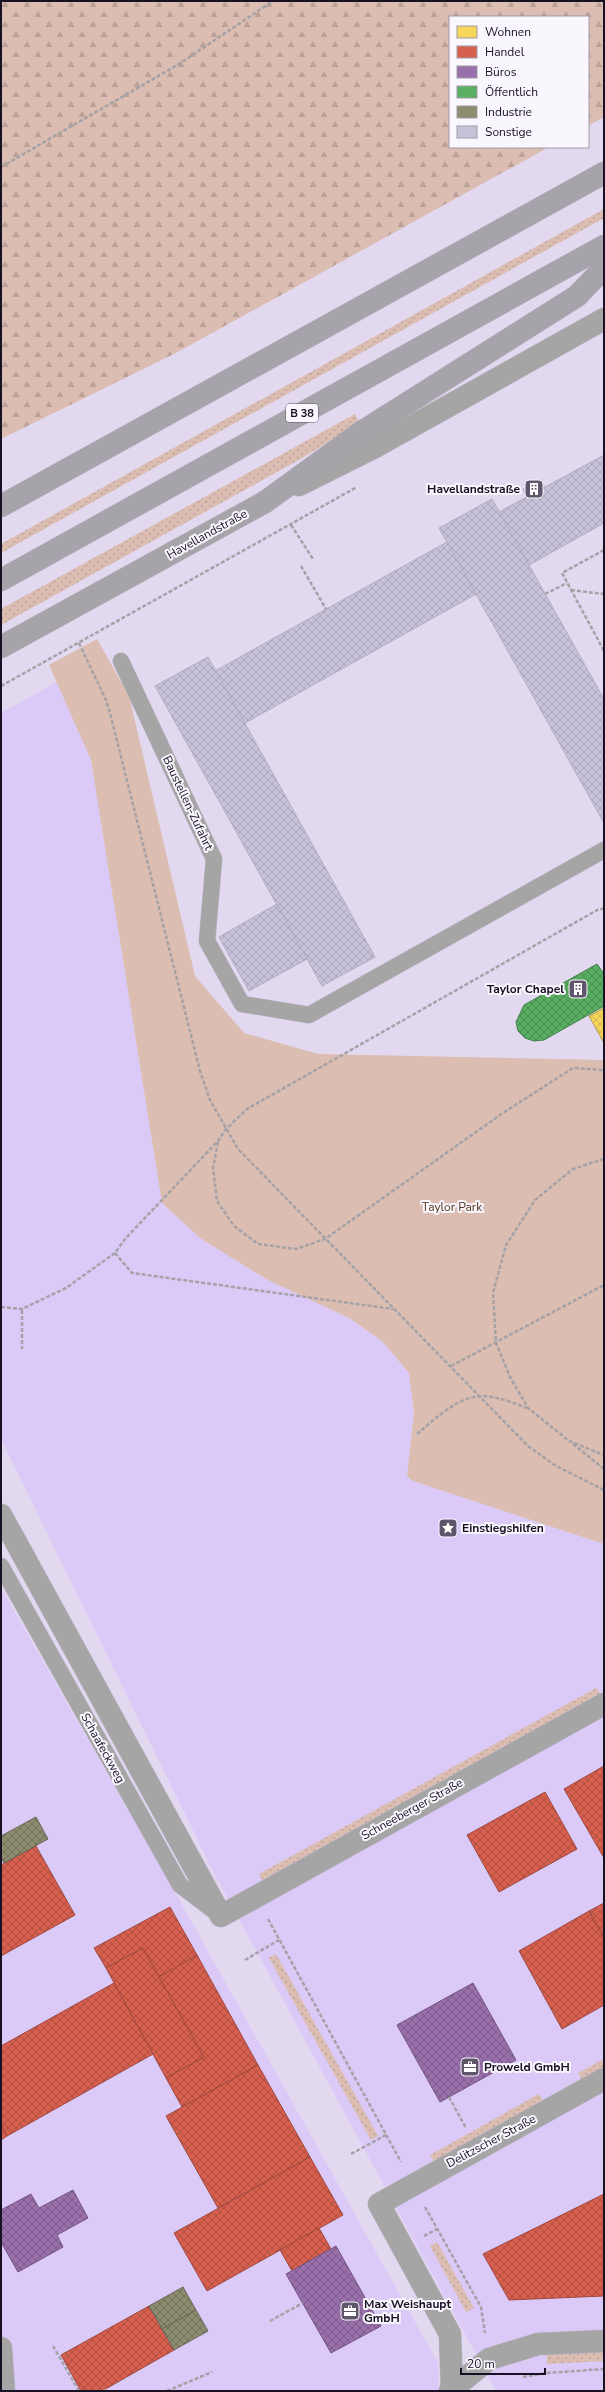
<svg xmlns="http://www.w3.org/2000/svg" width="605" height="2392" font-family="'Nunito Sans',sans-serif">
<defs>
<pattern id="grass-dots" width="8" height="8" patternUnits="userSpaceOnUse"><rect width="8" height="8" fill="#dbbdb1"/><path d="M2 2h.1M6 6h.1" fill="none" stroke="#bba198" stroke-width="1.8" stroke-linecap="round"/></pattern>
<pattern id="forest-firs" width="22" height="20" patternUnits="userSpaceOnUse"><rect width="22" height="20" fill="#dbbdb1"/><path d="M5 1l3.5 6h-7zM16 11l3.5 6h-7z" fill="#bba198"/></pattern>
<pattern id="homes-cross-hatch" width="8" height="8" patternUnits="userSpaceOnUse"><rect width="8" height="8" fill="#f6d55c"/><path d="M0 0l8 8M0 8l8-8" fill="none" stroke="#d2b650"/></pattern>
<pattern id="shops-cross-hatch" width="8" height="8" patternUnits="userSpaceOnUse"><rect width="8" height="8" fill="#d6604d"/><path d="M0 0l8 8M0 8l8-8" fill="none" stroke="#ad4e40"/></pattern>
<pattern id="offices-cross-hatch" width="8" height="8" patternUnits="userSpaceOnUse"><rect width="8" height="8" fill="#9970ab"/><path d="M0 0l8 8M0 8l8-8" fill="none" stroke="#7c5b8b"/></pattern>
<pattern id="public-cross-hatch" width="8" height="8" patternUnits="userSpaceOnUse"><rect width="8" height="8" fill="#5aae61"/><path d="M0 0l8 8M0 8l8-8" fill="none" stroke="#498c50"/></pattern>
<pattern id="industry-cross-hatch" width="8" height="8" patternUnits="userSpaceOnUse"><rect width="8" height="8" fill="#8c8c6e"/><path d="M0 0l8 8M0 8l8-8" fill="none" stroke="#71715a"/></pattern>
<pattern id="building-cross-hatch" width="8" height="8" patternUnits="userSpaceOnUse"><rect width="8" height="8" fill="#c7c2d9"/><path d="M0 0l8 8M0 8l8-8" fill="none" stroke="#aaa6ba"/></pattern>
</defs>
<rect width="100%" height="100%" fill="#e2d8f0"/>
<!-- built -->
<g fill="#dbcaf7">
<path d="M 57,682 L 91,760 L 162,1203 L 200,1238 L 266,1279 L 351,1319 L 382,1341 L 409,1373 L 414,1413 L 407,1476 L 413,1481 L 604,1544 L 604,2391 L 496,2391 L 216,1877 L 1,1439 L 1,713 Z"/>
<path d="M 4,1593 L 180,1901 L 438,2363 L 439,2391 L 1,2391 L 1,1594 Z"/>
</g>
<!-- grass -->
<g fill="url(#grass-dots)">
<path d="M 604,209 L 604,218 L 1,553 L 1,544 Z"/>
<path d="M 355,414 L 359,421 L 357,425 L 297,461 L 1,625 L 1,609 Z"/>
<path d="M 596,1688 L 601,1695 L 263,1881 L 259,1874 Z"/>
<path d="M 276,1954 L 378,2136 L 371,2140 L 269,1958 Z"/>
<path d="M 604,2059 L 604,2069 L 582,2081 L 578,2073 Z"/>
<path d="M 539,2094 L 544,2102 L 435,2163 L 430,2155 Z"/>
<path d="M 437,2242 L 474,2308 L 466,2312 L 430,2246 Z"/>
<path d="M 604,2352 L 604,2361 L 547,2364 L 547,2355 Z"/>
</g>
<!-- forest -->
<path fill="url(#forest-firs)" d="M 1,1 L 604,1 L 604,117 L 588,126 L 588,17 L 450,17 L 450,147 L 549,147 L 176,353 L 1,439 Z"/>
<!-- green -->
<path fill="#dbbdb1" d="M 97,639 L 129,696 L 195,976 L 244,1033 L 318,1054 L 604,1060 L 604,1544 L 413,1481 L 407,1476 L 414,1413 L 409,1373 L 382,1341 L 351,1319 L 266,1279 L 200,1238 L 162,1203 L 91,760 L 49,665 Z"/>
<!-- homes -->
<path fill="url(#homes-cross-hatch)" stroke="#b39a4b" d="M 604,1008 L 604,1043 L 589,1016 Z"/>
<!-- shops -->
<g fill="url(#shops-cross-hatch)" stroke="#9d4840">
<path d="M 604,1766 L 604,1858 L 564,1789 Z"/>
<path d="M 545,1792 L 577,1849 L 499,1892 L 467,1835 Z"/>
<path d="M 36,1846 L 75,1915 L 1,1956 L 1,1865 Z"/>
<path d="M 604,1903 L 604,1938 L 589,1911 Z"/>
<path d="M 170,1907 L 197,1955 L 159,1977 L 143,1948 L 106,1968 L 94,1948 Z"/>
<path d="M 589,1911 L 604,1938 L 604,2005 L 562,2029 L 519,1951 Z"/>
<path d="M 143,1948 L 204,2057 L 166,2078 L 106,1968 Z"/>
<path d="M 197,1955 L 258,2065 L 182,2107 L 166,2078 L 204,2057 L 159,1977 Z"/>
<path d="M 114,1983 L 153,2054 L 7,2136 L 1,2125 L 1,2046 Z"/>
<path d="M 258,2065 L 310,2157 L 218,2208 L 166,2116 Z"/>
<path d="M 1,2125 L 7,2136 L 1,2140 Z"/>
<path d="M 310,2157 L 343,2215 L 207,2291 L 174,2233 Z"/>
<path d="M 604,2194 L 604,2296 L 509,2300 L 483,2254 Z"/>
<path d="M 319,2228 L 331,2249 L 292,2271 L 280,2250 Z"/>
<path d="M 149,2306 L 174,2350 L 102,2391 L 81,2391 L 61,2355 Z"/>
</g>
<!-- offices -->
<g fill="url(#offices-cross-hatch)" stroke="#725382">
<path d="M 473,1983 L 516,2060 L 440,2102 L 397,2025 Z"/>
<path d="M 73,2190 L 88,2218 L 57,2235 L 63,2247 L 18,2272 L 1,2242 L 1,2210 L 31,2194 L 39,2208 Z"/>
<path d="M 336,2246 L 381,2326 L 331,2353 L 286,2274 Z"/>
</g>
<!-- public -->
<path fill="url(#public-cross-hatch)" stroke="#467f4e" d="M 597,964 L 604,974 L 604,1006 L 544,1040 L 534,1041 L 525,1038 L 518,1031 L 516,1022 L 524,1005 Z"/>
<!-- industry -->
<g fill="url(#industry-cross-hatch)" stroke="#696758">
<path d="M 36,1817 L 48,1839 L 4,1863 L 1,1857 L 1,1836 Z"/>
<path d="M 183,2287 L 196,2310 L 162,2329 L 149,2306 Z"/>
<path d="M 196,2310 L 208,2331 L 174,2350 L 162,2329 Z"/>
</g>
<!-- building -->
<g fill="url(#building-cross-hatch)" stroke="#b1adc1">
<path d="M 604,455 L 604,523 L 529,565 L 499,512 Z"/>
<path d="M 541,480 L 545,488 L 527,497 L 523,489 Z"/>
<path d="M 492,499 L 604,699 L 604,823 L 439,528 Z"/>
<path d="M 447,542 L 476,594 L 245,723 L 215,671 Z"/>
<path d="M 208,657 L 375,957 L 322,986 L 155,686 Z"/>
<path d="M 277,904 L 307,959 L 249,991 L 219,937 Z"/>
</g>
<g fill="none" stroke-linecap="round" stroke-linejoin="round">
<defs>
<g id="lane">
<path d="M 121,661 L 214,859 L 207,941 L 242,1004 L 309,1015 L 604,850"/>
<path d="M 1,1566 L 180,1885 L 218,1914"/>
</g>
<g id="street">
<path d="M 299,485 L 375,447 L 604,319"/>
<path d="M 1,1515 L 221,1916 L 604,1704"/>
<path d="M 1,2348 L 4,2391"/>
<path d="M 450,2391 L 489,2359 L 538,2344 L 604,2341"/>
<path d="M 452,2391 L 450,2334 L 379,2204 L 604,2079"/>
</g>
<path id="secondary" d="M 1,647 L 265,502"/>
<g id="highway">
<path d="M 265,502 L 360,433 L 577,296 L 604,268"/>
<path d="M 1,506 L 604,173"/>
<path d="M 1,580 L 604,246"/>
</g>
</defs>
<!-- lane casing -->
<use href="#lane" stroke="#beb6c9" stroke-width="17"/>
<!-- street casing -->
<use href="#street" stroke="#beb6c9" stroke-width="23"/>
<!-- secondary casing -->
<use href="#secondary" stroke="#beb6c9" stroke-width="23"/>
<!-- highway casing -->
<use href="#highway" stroke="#beb6c9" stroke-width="23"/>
<!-- path -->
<g stroke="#a5a2a7" stroke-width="2.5" stroke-dasharray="4 2" stroke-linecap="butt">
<path d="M 1,167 L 179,64 L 273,1"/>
<path d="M 291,525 L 313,559"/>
<path d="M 604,550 L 562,573 L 604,651"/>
<path d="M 301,566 L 326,609"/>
<path d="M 571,590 L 604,594"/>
<path d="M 545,594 L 567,583"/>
<path d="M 79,643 L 106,700 L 110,713 L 200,1071 L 210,1100 L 238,1149 L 528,1446 L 556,1466 L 604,1490"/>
<path d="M 1,686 L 357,487"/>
<path d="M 218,1142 L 213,1168 L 217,1201 L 234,1226 L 258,1244 L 296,1249 L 325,1239 L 500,1115 L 573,1068 L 604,1070"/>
<path d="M 604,1159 L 573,1169 L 535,1200 L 506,1245 L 493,1293 L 496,1343 L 510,1377 L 528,1408 L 569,1441 L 604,1455"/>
<path d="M 115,1253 L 132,1273 L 393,1309"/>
<path d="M 1,1307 L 22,1309 L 66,1288 L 115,1253 L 125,1239 L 218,1141 L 226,1129 L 247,1109 L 599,909 L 604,909"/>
<path d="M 22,1310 L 22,1349"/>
<path d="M 451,1366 L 604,1285"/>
<path d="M 417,1434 C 438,1417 462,1391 492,1397 C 504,1399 516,1404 527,1408"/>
<path d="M 573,1444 L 604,1469"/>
<path d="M 268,1919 L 401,2162"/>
<path d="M 245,1960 L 279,1940"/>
<path d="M 449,2097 L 466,2128"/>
<path d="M 351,2154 L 386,2135"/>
<path d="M 425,2207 L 481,2307 L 485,2333"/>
<path d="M 424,2236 L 437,2229"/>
<path d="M 270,2321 L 303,2303"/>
<path d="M 53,2346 L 79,2391"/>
<path d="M 523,2377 L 547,2373 L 604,2369"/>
<path d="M 104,2389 L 105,2391"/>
<path d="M 167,2391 L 212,2372"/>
</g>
<!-- lane -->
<use href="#lane" stroke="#a6a5a6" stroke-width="16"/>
<!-- street -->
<use href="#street" stroke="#a6a5a6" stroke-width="22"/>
<!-- secondary -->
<use href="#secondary" stroke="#a6a4a8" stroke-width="22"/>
<!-- highway -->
<use href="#highway" stroke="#a6a3aa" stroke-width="22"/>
</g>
<!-- icons -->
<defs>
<symbol id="building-square" viewBox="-11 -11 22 22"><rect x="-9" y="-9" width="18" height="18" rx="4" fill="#5f566b" stroke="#f9f7fd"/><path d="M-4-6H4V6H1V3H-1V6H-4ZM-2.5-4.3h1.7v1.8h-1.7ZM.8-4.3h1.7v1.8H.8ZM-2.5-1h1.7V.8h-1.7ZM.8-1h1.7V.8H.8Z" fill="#fff"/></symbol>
<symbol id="sight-square" viewBox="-11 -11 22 22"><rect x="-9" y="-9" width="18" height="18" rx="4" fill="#5f566b" stroke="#f9f7fd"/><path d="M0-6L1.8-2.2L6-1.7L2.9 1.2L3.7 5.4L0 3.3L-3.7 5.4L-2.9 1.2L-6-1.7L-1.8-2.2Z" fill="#fff"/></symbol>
<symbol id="office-square" viewBox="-11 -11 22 22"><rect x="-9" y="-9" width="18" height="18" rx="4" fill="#5f566b" stroke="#f9f7fd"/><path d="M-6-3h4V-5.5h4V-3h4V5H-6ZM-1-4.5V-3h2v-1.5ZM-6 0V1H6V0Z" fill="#fff"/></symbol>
</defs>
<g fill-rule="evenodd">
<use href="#building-square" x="523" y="478" width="22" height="22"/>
<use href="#building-square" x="567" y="978" width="22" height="22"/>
<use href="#sight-square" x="437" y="1517" width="22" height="22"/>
<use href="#office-square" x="459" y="2056" width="22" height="22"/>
<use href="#office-square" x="339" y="2300" width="22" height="22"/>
</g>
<g text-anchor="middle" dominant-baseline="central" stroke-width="4" stroke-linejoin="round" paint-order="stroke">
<!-- shield labels -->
<rect fill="#f9f7fd" stroke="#5c5564" stroke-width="1" x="286" y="404" width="32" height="18" rx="3"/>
<g font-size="11" font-weight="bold" fill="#181023">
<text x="302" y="413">B 38</text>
</g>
<!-- poi labels -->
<g font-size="12" font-weight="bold" fill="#181023" stroke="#f9f7fd" text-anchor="start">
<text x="520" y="489" text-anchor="end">Havellandstraße</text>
<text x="564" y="989" text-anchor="end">Taylor Chapel</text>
<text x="462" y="1528">Einstiegshilfen</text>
<text x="484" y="2067">Proweld GmbH</text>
<text x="364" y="2304">Max Weishaupt<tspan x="364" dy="14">GmbH</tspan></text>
</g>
<!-- street labels -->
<g font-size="12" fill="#181023" stroke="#f9f7fd">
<text transform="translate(207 534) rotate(-29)">Havellandstraße</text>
<text transform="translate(188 803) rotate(65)">Baustellen-Zufahrt</text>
<text transform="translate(103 1748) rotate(61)">Schaafeckweg</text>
<text transform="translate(412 1809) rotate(-29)">Schneeberger Straße</text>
<text transform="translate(491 2141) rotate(-28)">Delitzscher Straße</text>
</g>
<!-- park labels -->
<g font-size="12" fill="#52351b" stroke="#f9f7fd">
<text x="452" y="1207">Taylor Park</text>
</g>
</g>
<!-- border -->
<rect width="605" height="2392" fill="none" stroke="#181023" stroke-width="4"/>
<!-- legend -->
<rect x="449" y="16" width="140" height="132" fill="#f9f7fd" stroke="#9f9ba6"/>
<rect x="457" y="26" width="20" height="12" fill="#f6d55c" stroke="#9f9ba6"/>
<text x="485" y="36" font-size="12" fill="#181023">Wohnen</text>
<rect x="457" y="46" width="20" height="12" fill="#d6604d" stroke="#9f9ba6"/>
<text x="485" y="56" font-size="12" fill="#181023">Handel</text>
<rect x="457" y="66" width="20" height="12" fill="#9970ab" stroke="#9f9ba6"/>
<text x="485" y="76" font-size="12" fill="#181023">Büros</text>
<rect x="457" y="86" width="20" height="12" fill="#5aae61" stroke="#9f9ba6"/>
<text x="485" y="96" font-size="12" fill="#181023">Öffentlich</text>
<rect x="457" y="106" width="20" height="12" fill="#8c8c6e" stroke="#9f9ba6"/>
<text x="485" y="116" font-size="12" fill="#181023">Industrie</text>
<rect x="457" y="126" width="20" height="12" fill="#c7c2d9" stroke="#9f9ba6"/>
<text x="485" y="136" font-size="12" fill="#181023">Sonstige</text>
<!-- scale -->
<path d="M461 2368v6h84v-6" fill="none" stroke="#181023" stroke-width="2"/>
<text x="467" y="2368" font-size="12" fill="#181023" stroke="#f9f7fd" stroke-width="3" paint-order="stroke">20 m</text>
</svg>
